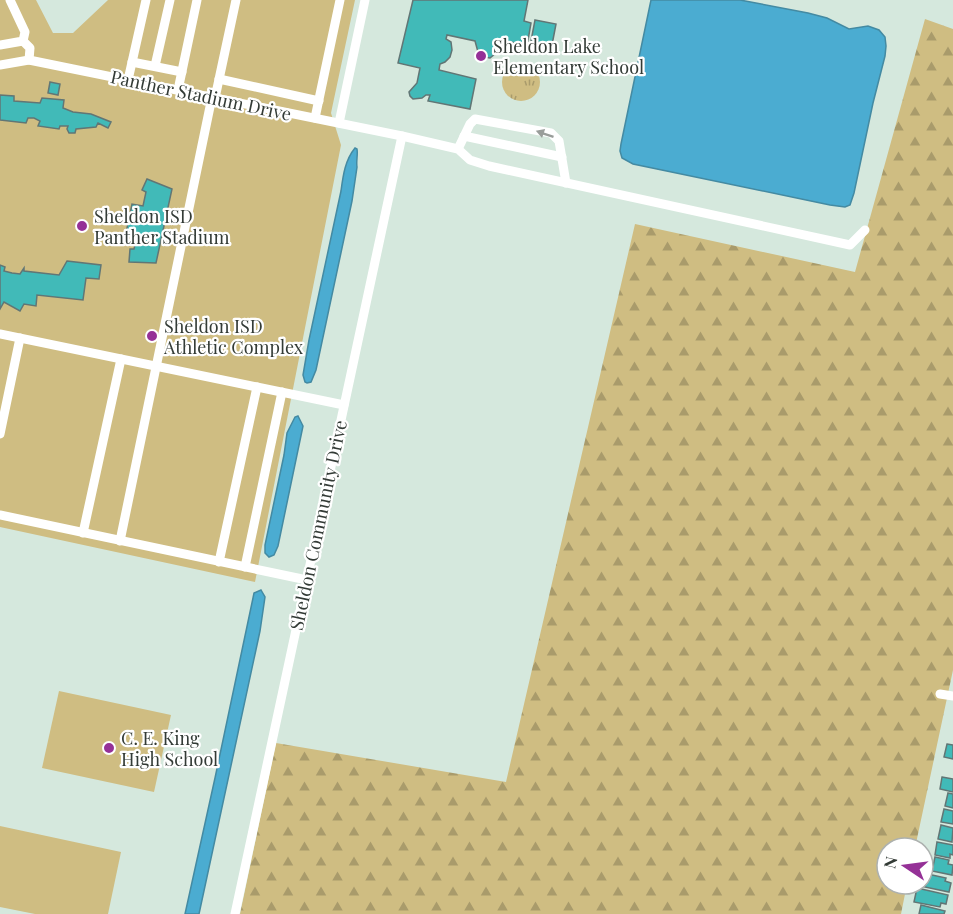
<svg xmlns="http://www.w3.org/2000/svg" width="953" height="914" font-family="'Playfair Display',serif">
<defs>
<pattern id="forest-firs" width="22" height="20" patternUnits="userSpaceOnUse" patternTransform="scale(1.5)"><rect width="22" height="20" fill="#cfbd82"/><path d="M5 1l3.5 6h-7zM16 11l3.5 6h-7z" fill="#a99b6b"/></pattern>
<pattern id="park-tufts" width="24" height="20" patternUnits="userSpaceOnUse" patternTransform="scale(1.5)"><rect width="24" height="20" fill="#cfbd82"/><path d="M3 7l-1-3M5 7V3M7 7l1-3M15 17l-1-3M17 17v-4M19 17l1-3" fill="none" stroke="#a99b6b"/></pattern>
</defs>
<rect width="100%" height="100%" fill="#d5e8dd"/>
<!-- forest -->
<path fill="url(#forest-firs)" d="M 925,19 L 953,29 L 953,670 L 915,848 L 887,848 L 887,884 L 907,884 L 901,914 L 240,914 L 276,743 L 506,782 L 635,224 L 855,272 Z"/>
<!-- park -->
<circle fill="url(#park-tufts)" cx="521" cy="82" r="19"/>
<!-- pitch -->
<g fill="#cfbd82">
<path d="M 0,0 L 36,0 L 53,33 L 73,33 L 108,0 L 355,0 L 331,113 L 341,145 L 255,582 L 0,527 Z"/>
<path d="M 59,691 L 171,715 L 154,792 L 42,768 Z"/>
<path d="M 0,826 L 121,852 L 108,914 L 35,914 L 0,907 Z"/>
</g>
<!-- water -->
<g fill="#4bacd1" stroke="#448aa2" stroke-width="1.5">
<path d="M 651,0 L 740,0 L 808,13 L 827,18 L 849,29 L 868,26 L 879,30 L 885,37 L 886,46 L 885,56 L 873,103 L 854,193 L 850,205 L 845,207 L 830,205 L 633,164 L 622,158 L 620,151 L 621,144 Z"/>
<path d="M 355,148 L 357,149 C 358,155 356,161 357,167 L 352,201 L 316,370 L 311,382 L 307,383 L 305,382 L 303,375 L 309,340 L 341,191 C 343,176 345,160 355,148 Z"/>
<path d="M 298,416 L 303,426 L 278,546 L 274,555 L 269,557 L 265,553 L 265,545 L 284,455 L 287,433 L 295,417 Z"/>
<path d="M 261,590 L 265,597 L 260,631 L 199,914 L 185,914 L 215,778 L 253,598 L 254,593 Z"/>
</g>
<!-- building -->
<g fill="#41bab8" stroke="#617675" stroke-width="1.5">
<path d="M 413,0 L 528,0 L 524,21 L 531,23 L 527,46 L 503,40 L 502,47 L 495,45 L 495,54 L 490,58 L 484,57 L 478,52 L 475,41 L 447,35 L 446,39 L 451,42 L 452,50 L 450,57 L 445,62 L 440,64 L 439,70 L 476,79 L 470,109 L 428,101 L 430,95 L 426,95 L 422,98 L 413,99 L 410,96 L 409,92 L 417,83 L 420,68 L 398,63 Z"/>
<path d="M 535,20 L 556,24 L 552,45 L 531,41 Z"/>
<path d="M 50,82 L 60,84 L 58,95 L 48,93 Z"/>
<path d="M 0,95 L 14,96 L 14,101 L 40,103 L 42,98 L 64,100 L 63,108 L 73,112 L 91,114 L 111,122 L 108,128 L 98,123 L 96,127 L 76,129 L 75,133 L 69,133 L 67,129 L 68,126 L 60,126 L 59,129 L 38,126 L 40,121 L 34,118 L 28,118 L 26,123 L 0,120 Z"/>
<path d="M 147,179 L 172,189 L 156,263 L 129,262 L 130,249 L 134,249 L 137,236 L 126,233 L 132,204 L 143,206 L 146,192 L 142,190 Z"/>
<path d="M 67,261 L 101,265 L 99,279 L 86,278 L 83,300 L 37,295 L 36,306 L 24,304 L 20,311 L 4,302 L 0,309 L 0,265 L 5,267 L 4,271 L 12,273 L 20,274 L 24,268 L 24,271 L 59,275 Z"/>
<path d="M 947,744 L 953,745 L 953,759 L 944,757 Z"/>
<path d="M 942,777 L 953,779 L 953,792 L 940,789 Z"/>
<path d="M 948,793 L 953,794 L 953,808 L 945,806 Z"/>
<path d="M 944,809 L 953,811 L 953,824 L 941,822 Z"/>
<path d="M 941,825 L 953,828 L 952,842 L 938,839 Z"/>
<path d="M 937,842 L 953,845 L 953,855 L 950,854 L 950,858 L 935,855 Z"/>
<path d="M 935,857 L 949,860 L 948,864 L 953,865 L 952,875 L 932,871 Z"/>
<path d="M 923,873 L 946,878 L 945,881 L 951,883 L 949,892 L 920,886 L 920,884 L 923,884 Z"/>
<path d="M 917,888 L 948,895 L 946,904 L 941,903 L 940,907 L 914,902 Z"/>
<path d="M 921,905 L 945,911 L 944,914 L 919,914 Z"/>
</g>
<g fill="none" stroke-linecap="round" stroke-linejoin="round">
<!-- minor -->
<g stroke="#fff" stroke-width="9">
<path d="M 23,41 L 30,48 L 29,60"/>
<path d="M 0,45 L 23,41 L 25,32 L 10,0"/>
<path d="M 132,62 L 182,72"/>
<path d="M 0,65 L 29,60 L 402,136 L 458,149 L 470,160 L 489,166 L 850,245 L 865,230"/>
<path d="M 155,66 L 170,0"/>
<path d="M 219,79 L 319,101"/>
<path d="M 128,80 L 146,0"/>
<path d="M 178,90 L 197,0"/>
<path d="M 215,98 L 236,0"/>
<path d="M 315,118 L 340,0"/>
<path d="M 339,123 L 365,0"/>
<path d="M 464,136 L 562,157"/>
<path d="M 458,149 L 470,124 L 475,119 L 551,133 L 559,141 L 566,183"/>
<path d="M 0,334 L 344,405"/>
<path d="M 0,434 L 20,338"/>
<path d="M 0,515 L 307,580"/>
<path d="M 83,533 L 121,359"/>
<path d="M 120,541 L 212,97"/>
<path d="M 219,562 L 257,387"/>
<path d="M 245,567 L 282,392"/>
<path d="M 940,694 L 953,696"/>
<path d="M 235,914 L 402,136"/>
</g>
</g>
<!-- one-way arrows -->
<defs><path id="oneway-solid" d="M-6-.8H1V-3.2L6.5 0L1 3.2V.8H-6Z" transform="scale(1.5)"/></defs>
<use fill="#999d9a" href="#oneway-solid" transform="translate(545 134) rotate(-161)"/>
<!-- markers -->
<g fill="#953197" stroke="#fff" stroke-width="2">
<circle cx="481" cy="56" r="6"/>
<circle cx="82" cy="226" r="6"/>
<circle cx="152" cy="336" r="6"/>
<circle cx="109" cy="748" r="6"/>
</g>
<g text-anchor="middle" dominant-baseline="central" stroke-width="4.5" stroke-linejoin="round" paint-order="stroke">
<!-- poi labels -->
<g font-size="18" fill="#333b36" stroke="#fff" text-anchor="start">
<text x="493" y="46">Sheldon Lake<tspan x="493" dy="21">Elementary School</tspan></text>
<text x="94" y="216">Sheldon ISD<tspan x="94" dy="21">Panther Stadium</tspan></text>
<text x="164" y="326">Sheldon ISD<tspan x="164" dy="21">Athletic Complex</tspan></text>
<text x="121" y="738">C. E. King<tspan x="121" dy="21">High School</tspan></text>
</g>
<!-- street labels -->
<g font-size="18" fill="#333b36" stroke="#fff">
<text transform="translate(201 95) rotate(12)">Panther Stadium Drive</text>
<text transform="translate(318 525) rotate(-78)">Sheldon Community Drive</text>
</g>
</g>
<!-- north arrow -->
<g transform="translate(905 866) rotate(283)"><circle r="28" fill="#ffffff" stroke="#adb1af" stroke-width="1.5"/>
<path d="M0-4.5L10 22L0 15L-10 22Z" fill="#953197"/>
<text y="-9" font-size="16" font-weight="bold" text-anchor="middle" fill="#333b36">N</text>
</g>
</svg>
